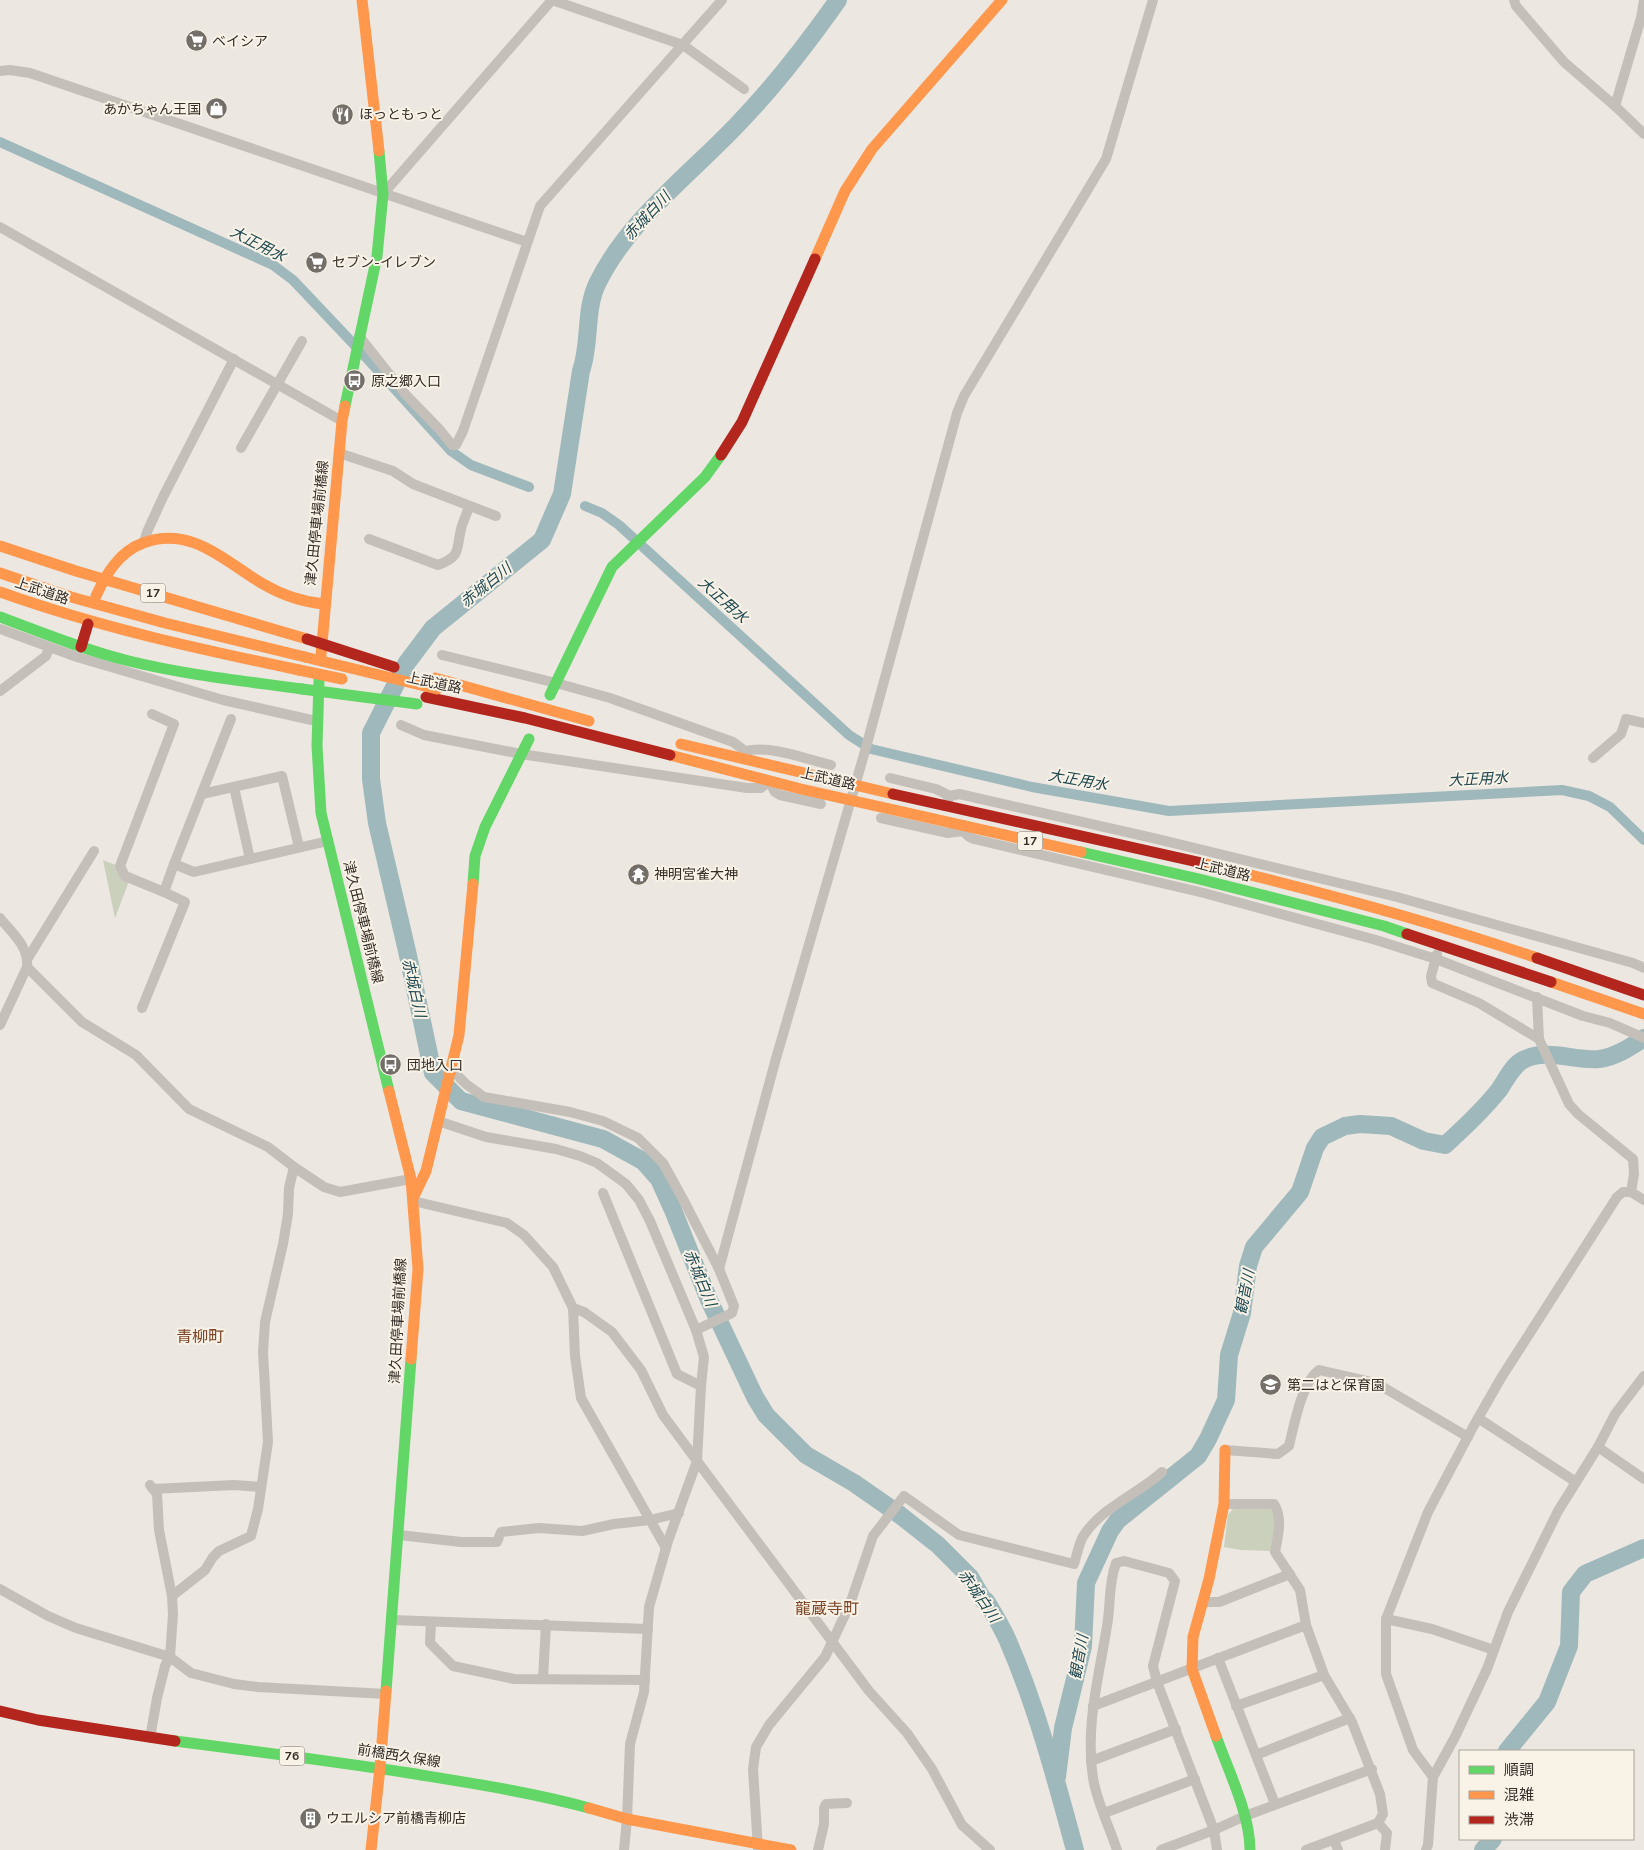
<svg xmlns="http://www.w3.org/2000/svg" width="1644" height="1850" font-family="'Nunito Sans','Noto Sans JP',sans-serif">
<rect width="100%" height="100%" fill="#ece7e0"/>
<!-- green -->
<g fill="#cad0bb">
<path d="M 103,860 L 118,866 L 129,881 L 115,918 Z"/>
<path d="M 1270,1508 L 1274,1512 L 1275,1529 L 1271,1551 L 1241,1550 L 1224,1547 L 1228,1515 L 1233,1509 Z"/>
</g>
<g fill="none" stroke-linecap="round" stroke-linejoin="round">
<!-- canal -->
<g stroke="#9eb8bb" stroke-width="10">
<path d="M 0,142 L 273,265 L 293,280 L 363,354 L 451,451 L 471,465 L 529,487"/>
<path d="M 585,506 L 602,513 L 619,525 L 849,735 L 871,749 L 1032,787 L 1169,811 L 1562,790 L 1589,796 L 1610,807 L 1644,840"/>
</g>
<!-- river -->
<g stroke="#9eb8bb" stroke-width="18">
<path d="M 838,0 C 807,44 773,88 735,127 C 688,176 629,220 598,282 C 584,310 591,343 581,371 L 562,494 L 542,540 L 433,628 L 406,664 L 371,733 L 371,779 L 377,823 L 407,951 L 433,1073 L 461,1101 L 603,1139 L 643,1161 L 659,1179 L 673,1210 L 709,1300 L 755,1397 L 766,1415 L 806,1455 L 854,1483 L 900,1515 L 938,1545 L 970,1577 L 984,1601 L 986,1601 C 994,1614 1002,1627 1008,1641 C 1037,1708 1056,1780 1075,1850"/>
<path d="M 1507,1751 L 1547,1702 L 1569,1646 L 1571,1592 L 1585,1574 L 1644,1548"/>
<path d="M 1057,1777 L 1063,1728 L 1083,1646 L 1086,1583 L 1110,1531 L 1118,1520 L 1198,1456 L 1208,1439 L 1226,1400 L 1229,1355 L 1242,1313 L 1248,1266 L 1254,1247 L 1300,1192 L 1315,1148 L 1322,1137 L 1345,1126 L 1360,1124 L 1391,1126 L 1424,1141 L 1445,1145 C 1464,1128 1483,1110 1499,1090 C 1506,1080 1512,1066 1523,1060 C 1546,1048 1575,1061 1599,1059 C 1616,1057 1630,1047 1644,1038"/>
<path d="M 1483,1850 L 1493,1839"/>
</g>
<!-- street -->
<g stroke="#c4bfb9" stroke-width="10">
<path d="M 552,0 L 683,45 L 744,89"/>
<path d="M 1514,0 L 1516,6 L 1564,62 L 1615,106 L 1644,134"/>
<path d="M 0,71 L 10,70 L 30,73 L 527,242"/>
<path d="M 1615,106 L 1641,18 L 1644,0"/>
<path d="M 383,194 L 552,0"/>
<path d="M 0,227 L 342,421"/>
<path d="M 359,336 L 406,395 L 440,430 L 452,445 L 456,445 L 463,431 L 540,206 L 722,0"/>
<path d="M 241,448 L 302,341"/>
<path d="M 339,453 L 393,471 L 413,484 L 496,516"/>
<path d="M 369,539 L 438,565 C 462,556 456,549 461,529 C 463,521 467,514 469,506"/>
<path d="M 144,542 L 147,532 L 163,497 L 234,359"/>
<path d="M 0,629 L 77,657 L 223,700 L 316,721"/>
<path d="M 442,655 L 556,683 L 610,698 L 733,742 L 745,751 L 749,760"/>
<path d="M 0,691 L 46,656 L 49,648"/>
<path d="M 152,714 L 174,724 L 120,866 L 125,876 L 164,892"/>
<path d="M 231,719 L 174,864 L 194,872 L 328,841"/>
<path d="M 401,725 L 424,735 L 521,754 L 747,788 L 761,788 L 768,782"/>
<path d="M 745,751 C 771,745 805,759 831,765"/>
<path d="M 1593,758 L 1621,734 L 1626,719 L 1644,723"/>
<path d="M 890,778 L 936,789 L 950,796"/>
<path d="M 769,781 L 775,792 L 780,795 L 821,804"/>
<path d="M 234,787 L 250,859"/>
<path d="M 202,794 L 282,776 L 299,847"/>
<path d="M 945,806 L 950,796 L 959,794 L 1157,839 L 1397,897 L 1633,963 L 1644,968"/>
<path d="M 881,818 L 948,833 L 964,831"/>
<path d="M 964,825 C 964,833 966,836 974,839 L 1204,893 L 1376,940 L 1436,959 L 1583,1016 L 1610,1023 L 1644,1038"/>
<path d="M 0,918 C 12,933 29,946 27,967 L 82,1022 L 136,1055 L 189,1109 L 268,1147 L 294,1167 L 324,1187 L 340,1192 L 411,1179"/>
<path d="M 1437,954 L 1431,976 L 1432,983 L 1479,1003 L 1539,1039"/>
<path d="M 28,958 L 94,851"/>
<path d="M 1537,997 L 1539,1039 L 1569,1104 L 1578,1114 L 1633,1159 L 1634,1174 L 1631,1192"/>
<path d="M 142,1008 L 185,902 L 164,892 L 174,864"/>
<path d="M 0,1025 L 27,967"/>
<path d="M 451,1069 L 466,1084 L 484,1097 L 570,1112 L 603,1121 L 638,1138 L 663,1163 L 684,1201 L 719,1269 L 734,1306 L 732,1313 L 696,1330"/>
<path d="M 438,1121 L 486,1137 L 556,1149 L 580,1156 L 597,1163 L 626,1184 L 639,1200 L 650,1221 L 696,1330 L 704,1357 L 701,1386 L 697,1461 L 668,1541 L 649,1607 L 644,1692 L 630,1744 L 627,1819 L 624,1850"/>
<path d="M 603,1193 L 677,1374 L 701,1386"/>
<path d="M 413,1201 L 507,1223 L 524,1235 L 553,1267 L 573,1308 L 584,1312 L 612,1332 L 641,1370 L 663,1415 L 697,1461 L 869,1691 L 907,1733 L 932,1769 L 962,1825 L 990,1850"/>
<path d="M 719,1269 L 775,1062 L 865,751 L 957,413 L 964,396 L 1106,159 L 1153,0"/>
<path d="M 573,1308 L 575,1356 L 581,1398 L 666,1548"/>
<path d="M 1478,1418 L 1576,1482"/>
<path d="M 1598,1447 L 1644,1479"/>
<path d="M 1225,1450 L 1278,1454 L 1289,1446 C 1294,1425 1302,1382 1319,1370 L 1376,1383 L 1468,1437"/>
<path d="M 150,1485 L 157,1494 L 159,1530 L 172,1596"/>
<path d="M 153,1489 L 234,1485 L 261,1487"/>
<path d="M 1224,1504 L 1274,1504 C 1283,1518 1278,1536 1275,1552 L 1300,1590 L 1306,1625 L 1324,1675 L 1352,1722 L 1380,1794 L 1383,1814 L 1378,1823 L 1306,1850"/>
<path d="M 399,1535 L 461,1542 L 497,1542 L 501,1532 L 539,1528 L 582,1531 L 614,1524 L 650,1520 L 679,1513"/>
<path d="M 0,1589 L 48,1616 L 76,1628 L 170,1657 L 191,1673 L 234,1684 L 258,1687 L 386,1694"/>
<path d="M 1203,1602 L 1219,1602 L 1290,1574"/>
<path d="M 1386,1619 L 1432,1629 L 1494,1650"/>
<path d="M 392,1620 L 648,1629"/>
<path d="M 431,1622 L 430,1643 L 453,1666 L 514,1679 L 645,1680"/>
<path d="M 1218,1658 L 1275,1804"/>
<path d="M 543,1679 L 546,1624"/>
<path d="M 1093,1706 L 1306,1625"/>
<path d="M 1236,1706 L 1324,1675"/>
<path d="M 150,1738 L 157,1698 L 165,1666 L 170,1657 L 173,1614 L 172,1596 L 205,1570 L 213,1557 L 219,1551 L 251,1536 L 258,1509 L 268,1442 L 263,1352 L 265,1322 L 283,1244 L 288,1214 L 289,1188 L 294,1167"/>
<path d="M 1256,1755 L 1350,1718"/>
<path d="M 1091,1761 L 1176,1729"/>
<path d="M 1433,1777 L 1413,1750 L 1386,1674 L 1386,1619 L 1428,1512 L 1473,1427 L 1501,1378 L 1617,1197 L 1623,1192 L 1631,1192 L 1644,1200"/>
<path d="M 1104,1813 L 1195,1779"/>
<path d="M 1378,1823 L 1387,1833 L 1385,1850"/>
<path d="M 1334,1840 L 1338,1850"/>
<path d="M 758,1849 L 753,1769 L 756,1747 L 769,1725 L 825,1657 L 850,1604 L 873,1536 L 904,1496 L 959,1535 L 1074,1564 C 1077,1555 1079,1542 1084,1535 C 1102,1507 1138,1494 1162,1472"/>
<path d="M 818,1850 L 824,1824 L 824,1808 L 826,1804 L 847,1803"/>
<path d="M 1117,1850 C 1110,1829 1096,1799 1093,1778 C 1085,1727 1099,1676 1107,1626 C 1111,1604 1108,1585 1116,1563 L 1124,1561 L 1169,1573 L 1175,1581 L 1153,1666 L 1157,1682 L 1214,1830 L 1217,1850"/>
<path d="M 1161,1850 L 1214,1830 L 1245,1816 L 1372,1769"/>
<path d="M 1426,1850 L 1428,1845 L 1433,1777 L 1455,1737 L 1487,1669 L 1508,1612 L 1558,1511 L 1598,1447 L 1615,1414 L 1644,1376"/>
</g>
<!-- fast -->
<g stroke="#63d668" stroke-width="11">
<path d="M 345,406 L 377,256 L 383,194 L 379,151"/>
<path d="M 0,617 C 43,633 85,650 129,661 C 186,675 244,681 302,689"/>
<path d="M 319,680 L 317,746 L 321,813 L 389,1091"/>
<path d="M 550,695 L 612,567 L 705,477 L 721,455"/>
<path d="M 1081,852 L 1199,879 L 1384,926 L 1407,934"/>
<path d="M 473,884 L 475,856 L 485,827 L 529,739"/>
<path d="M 386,1691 L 411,1359"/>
<path d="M 1216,1736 C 1228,1770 1250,1814 1250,1850"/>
<path d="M 175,1741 C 253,1751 331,1761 409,1773 C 470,1783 530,1792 589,1808"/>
</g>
<!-- slow -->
<g stroke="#ff974d" stroke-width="11">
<path d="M 362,0 L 379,151"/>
<path d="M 815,259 L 845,191 L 872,149 L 1002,0"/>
<path d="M 0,546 L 76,571 L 307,639"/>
<path d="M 0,573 L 71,597 L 165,623 L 305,657"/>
<path d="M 0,592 C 98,627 198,649 299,670"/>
<path d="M 96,596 C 106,574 119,552 143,543 C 191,525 224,561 263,584 C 282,595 302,602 324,604"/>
<path d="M 321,655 L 342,421 L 345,406"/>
<path d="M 435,678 L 589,721"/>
<path d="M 681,744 L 893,794"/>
<path d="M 670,755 L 801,789 L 1081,852"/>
<path d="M 1202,863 C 1314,890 1427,920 1537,958"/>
<path d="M 1551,982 L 1644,1014"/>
<path d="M 389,1091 L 411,1179 L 418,1269 L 411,1359"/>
<path d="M 413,1198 L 426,1171 L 459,1035 L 473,884"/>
<path d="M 1216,1736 L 1192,1669 L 1193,1637 L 1209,1579 L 1224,1504 L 1225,1450"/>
<path d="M 589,1808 L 627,1819 L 791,1850"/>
<path d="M 371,1850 L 380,1768 L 386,1691"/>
</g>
<!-- jam -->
<g stroke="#b3261e" stroke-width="11">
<path d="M 721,455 L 742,422 L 815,259"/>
<path d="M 81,647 L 88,624"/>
<path d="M 426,697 L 525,718 L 670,755"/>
<path d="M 893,794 L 1202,863"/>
<path d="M 1407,934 L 1551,982"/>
<path d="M 1537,958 L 1644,995"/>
<path d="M 0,1711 L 38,1720 L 175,1741"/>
</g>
<!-- fast-bridge -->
<path stroke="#63d668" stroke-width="11" d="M 302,689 L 417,704"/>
<!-- slow-bridge -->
<g stroke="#ff974d" stroke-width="11">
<path d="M 305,657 L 437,689"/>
<path d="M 299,670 L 342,679"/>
</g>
<!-- jam-bridge -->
<path stroke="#b3261e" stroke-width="11" d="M 307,639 L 394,667"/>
</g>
<!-- icons -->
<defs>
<symbol id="supermarket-disc" viewBox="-11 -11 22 22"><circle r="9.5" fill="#746e68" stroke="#f8f2e7"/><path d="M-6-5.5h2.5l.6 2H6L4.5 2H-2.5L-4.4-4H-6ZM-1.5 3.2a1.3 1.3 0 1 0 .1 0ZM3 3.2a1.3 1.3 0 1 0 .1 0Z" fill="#fff"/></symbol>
<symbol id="shop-disc" viewBox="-11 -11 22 22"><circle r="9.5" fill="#746e68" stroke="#f8f2e7"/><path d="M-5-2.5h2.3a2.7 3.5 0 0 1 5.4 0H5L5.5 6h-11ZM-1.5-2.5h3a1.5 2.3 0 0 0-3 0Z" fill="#fff"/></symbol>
<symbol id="restaurant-disc" viewBox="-11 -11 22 22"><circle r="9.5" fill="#746e68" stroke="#f8f2e7"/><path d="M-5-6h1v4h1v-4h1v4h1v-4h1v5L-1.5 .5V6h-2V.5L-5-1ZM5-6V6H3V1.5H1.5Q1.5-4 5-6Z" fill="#fff"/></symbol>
<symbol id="bus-disc" viewBox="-11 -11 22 22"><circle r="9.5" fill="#746e68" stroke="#f8f2e7"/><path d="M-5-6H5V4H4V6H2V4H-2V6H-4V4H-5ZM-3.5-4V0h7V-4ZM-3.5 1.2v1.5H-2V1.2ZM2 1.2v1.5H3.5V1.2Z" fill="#fff"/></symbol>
<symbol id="temple-disc" viewBox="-11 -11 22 22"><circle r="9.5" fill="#746e68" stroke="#f8f2e7"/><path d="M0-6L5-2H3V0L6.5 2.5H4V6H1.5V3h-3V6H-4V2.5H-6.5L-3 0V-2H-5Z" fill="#fff"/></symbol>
<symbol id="school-disc" viewBox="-11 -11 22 22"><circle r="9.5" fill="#746e68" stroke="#f8f2e7"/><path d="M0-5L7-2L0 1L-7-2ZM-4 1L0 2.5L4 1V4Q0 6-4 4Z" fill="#fff"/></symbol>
<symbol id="building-disc" viewBox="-11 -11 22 22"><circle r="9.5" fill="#746e68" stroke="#f8f2e7"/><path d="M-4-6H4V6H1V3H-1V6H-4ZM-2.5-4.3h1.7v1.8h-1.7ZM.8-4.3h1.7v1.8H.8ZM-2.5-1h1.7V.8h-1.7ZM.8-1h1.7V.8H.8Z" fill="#fff"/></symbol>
</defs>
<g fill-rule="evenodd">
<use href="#supermarket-disc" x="184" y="28" width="25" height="25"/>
<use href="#shop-disc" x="204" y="96" width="25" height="25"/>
<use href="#restaurant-disc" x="330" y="102" width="25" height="25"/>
<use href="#supermarket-disc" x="304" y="250" width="25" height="25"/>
<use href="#bus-disc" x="342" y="368" width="25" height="25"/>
<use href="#temple-disc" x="626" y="862" width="25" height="25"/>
<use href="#bus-disc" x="378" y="1052" width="25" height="25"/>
<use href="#school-disc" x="1258" y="1372" width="25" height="25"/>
<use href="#building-disc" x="298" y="1806" width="25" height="25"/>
</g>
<g text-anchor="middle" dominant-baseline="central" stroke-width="4" stroke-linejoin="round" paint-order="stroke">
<!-- shield labels -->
<g fill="#f8f2e7" stroke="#6f6861" stroke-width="1">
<rect x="140.5" y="583.5" width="25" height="19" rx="4"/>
<rect x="1017.5" y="831.5" width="25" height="19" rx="4"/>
<rect x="279.5" y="1746.5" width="25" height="19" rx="4"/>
</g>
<g font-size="12" font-weight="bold" fill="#342d28">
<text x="153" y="593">17</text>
<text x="1030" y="841">17</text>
<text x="292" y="1756">76</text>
</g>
<!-- poi labels -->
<g font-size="14" fill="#342d28" stroke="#f8f2e7" text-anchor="start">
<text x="212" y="41">ベイシア</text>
<text x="201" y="109" text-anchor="end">あかちゃん王国</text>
<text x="359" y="114">ほっともっと</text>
<text x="332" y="262">セブン-イレブン</text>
<text x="371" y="381">原之郷入口</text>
<text x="654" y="874">神明宮雀大神</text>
<text x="407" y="1065">団地入口</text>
<text x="1287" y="1385">第二はと保育園</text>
<text x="326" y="1818">ウエルシア前橋青柳店</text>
</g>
<!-- street labels -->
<g font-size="14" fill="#342d28" stroke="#f8f2e7">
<text transform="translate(317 523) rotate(-84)">津久田停車場前橋線</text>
<text transform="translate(42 591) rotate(19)">上武道路</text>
<text transform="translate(434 683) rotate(12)">上武道路</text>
<text transform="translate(828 779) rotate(13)">上武道路</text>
<text transform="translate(1223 870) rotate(14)">上武道路</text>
<text transform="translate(363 922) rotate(76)">津久田停車場前橋線</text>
<text transform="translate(398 1321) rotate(-87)">津久田停車場前橋線</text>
<text transform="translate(399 1756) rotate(9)">前橋西久保線</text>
</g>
<!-- water labels -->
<g font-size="15" font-style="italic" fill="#214a53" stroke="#f8f2e7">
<text transform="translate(647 216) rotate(-47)">赤城白川</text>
<text transform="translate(258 244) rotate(27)">大正用水</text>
<text transform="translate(486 585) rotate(-39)">赤城白川</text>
<text transform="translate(723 600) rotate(42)">大正用水</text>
<text transform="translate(1478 779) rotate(-3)">大正用水</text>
<text transform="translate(1078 780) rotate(10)">大正用水</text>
<text transform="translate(414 988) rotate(77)">赤城白川</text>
<text transform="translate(700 1278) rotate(67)">赤城白川</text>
<text transform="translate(1245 1292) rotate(-79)">観音川</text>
<text transform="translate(979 1596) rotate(55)">赤城白川</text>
<text transform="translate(1079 1657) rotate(-80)">観音川</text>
</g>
<!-- quarter labels -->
<g font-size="16" fill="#7d4527" stroke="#f8f2e7">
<text x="200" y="1337">青柳町</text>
<text x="827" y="1609">龍蔵寺町</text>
</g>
</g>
<!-- legend -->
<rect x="1459" y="1750" width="175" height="90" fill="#f8f2e7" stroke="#aaa39b"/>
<rect x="1469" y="1766" width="25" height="8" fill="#63d668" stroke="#aaa39b"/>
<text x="1504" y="1775" font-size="15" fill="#342d28">順調</text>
<rect x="1469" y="1791" width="25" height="8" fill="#ff974d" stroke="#aaa39b"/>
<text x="1504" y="1800" font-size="15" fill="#342d28">混雑</text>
<rect x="1469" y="1816" width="25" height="8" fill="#b3261e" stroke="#aaa39b"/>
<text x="1504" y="1825" font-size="15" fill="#342d28">渋滞</text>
</svg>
